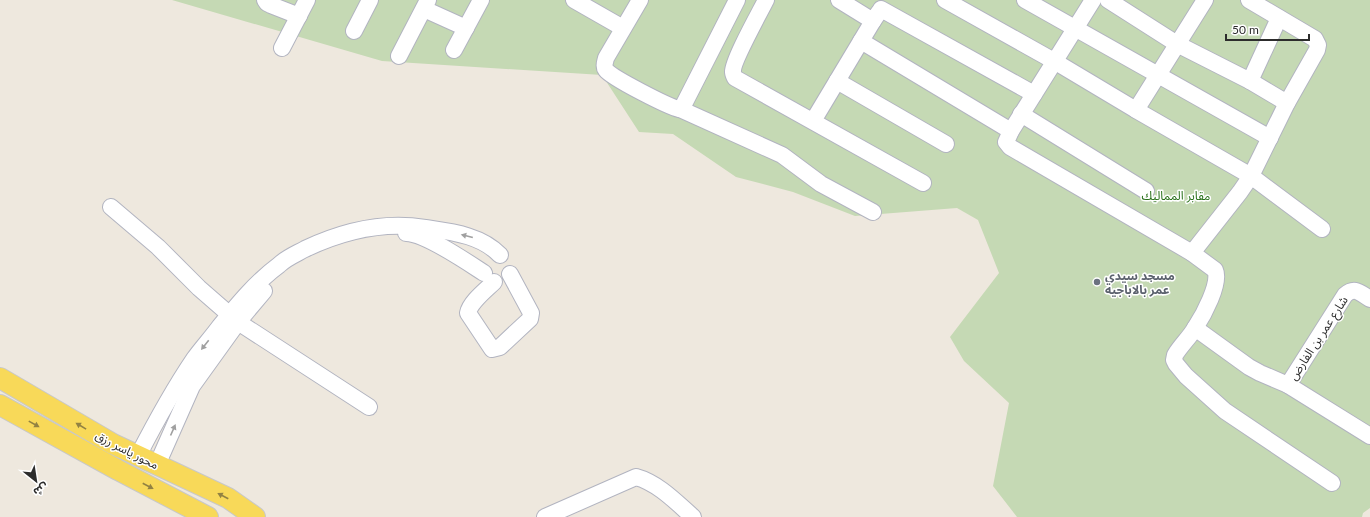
<svg xmlns="http://www.w3.org/2000/svg" width="1370" height="517" font-family="Lato,'Noto Sans Arabic',sans-serif">
<rect width="100%" height="100%" fill="#eee8de"/>
<!-- cemetery -->
<path fill="#c5d9b4" d="M 172,0 L 1370,0 L 1370,508 L 1363,513 L 1362,517 L 1017,517 L 993,486 L 1009,403 L 964,361 L 950,337 L 999,273 L 978,220 L 957,208 L 855,216 L 793,192 L 736,177 L 673,134 L 639,132 L 602,75 L 382,61 Z"/>
<g fill="none" stroke-linecap="round" stroke-linejoin="round">
<defs>
<g id="minor">
<path d="M 265,0 L 267,3 L 271,5 L 299,16"/>
<path d="M 574,0 L 623,28"/>
<path d="M 640,0 L 606,58 C 605,63 603,66 606,70 C 612,78 669,107 679,109 L 683,106 L 737,0"/>
<path d="M 766,0 C 760,12 732,62 733,72 C 733,74 734,76 735,78 L 923,183"/>
<path d="M 839,0 L 873,21 L 879,12"/>
<path d="M 945,0 L 1054,61 L 1136,110 L 1205,0"/>
<path d="M 1025,0 L 1270,138"/>
<path d="M 1093,0 L 1011,131 L 1006,142 L 1010,147 L 1192,253 L 1215,270 C 1221,283 1203,316 1195,328 C 1190,337 1181,345 1175,355 L 1174,360 L 1176,364 L 1186,376 L 1225,411 L 1332,483"/>
<path d="M 1108,0 L 1177,44 L 1250,81 L 1279,18"/>
<path d="M 424,9 L 466,28"/>
<path d="M 881,9 L 1034,94"/>
<path d="M 873,21 L 861,41 L 1011,131"/>
<path d="M 354,31 L 370,0"/>
<path d="M 282,48 L 307,0"/>
<path d="M 454,50 L 481,0"/>
<path d="M 399,56 L 428,0"/>
<path d="M 837,81 L 946,144"/>
<path d="M 1250,81 L 1287,103"/>
<path d="M 680,109 L 782,155 L 821,184 L 873,212"/>
<path d="M 1136,110 L 1251,176 L 1322,229"/>
<path d="M 1021,114 L 1146,191"/>
<path d="M 813,121 L 861,41"/>
<path d="M 111,207 L 158,247 L 199,288 L 238,322 L 369,407"/>
<path d="M 406,233 C 425,233 467,262 484,273"/>
<path d="M 1192,253 L 1240,192 L 1251,176 L 1287,103 L 1317,50 L 1318,45 L 1315,39 L 1249,0"/>
<path d="M 494,282 C 487,289 470,302 468,313 L 492,349 L 500,347 L 530,319 L 531,313 L 510,274"/>
<path d="M 1195,328 L 1249,367 L 1260,373 L 1288,385 L 1370,436"/>
<path d="M 1288,385 L 1345,295 C 1355,286 1360,293 1370,299"/>
<path d="M 138,456 C 155,423 173,390 194,359 C 202,348 212,337 220,326 C 238,304 256,282 279,265 C 286,258 296,254 305,249 C 343,231 383,221 425,228 C 452,232 481,235 500,255"/>
<path d="M 157,465 L 192,386 L 238,322 L 264,291"/>
<path d="M 545,517 L 636,477 C 658,483 676,502 693,517"/>
</g>
<g id="major">
<path d="M 0,378 L 113,444 L 228,498 L 255,517"/>
<path d="M 0,405 L 118,470 L 208,517"/>
</g>
</defs>
<!-- minor casing -->
<use href="#minor" stroke="#b2b4c0" stroke-width="18"/>
<!-- major casing -->
<use href="#major" stroke="#c8c8c8" stroke-width="22"/>
<!-- minor -->
<use href="#minor" stroke="#fff" stroke-width="16"/>
<!-- major -->
<use href="#major" stroke="#f8d959" stroke-width="20"/>
</g>
<!-- one-way arrows -->
<defs><path id="oneway-solid" d="M-6-.8H1V-3.2L6.5 0L1 3.2V.8H-6Z"/></defs>
<g fill="#a0a0a0">
<use href="#oneway-solid" transform="translate(467 236) rotate(-166)"/>
<use href="#oneway-solid" transform="translate(205 345) rotate(128)"/>
<use href="#oneway-solid" transform="translate(173 430) rotate(-66)"/>
</g>
<g fill="#928242">
<use href="#oneway-solid" transform="translate(34 424) rotate(29)"/>
<use href="#oneway-solid" transform="translate(81 426) rotate(-149)"/>
<use href="#oneway-solid" transform="translate(148 486) rotate(28)"/>
<use href="#oneway-solid" transform="translate(223 496) rotate(-152)"/>
</g>
<!-- markers -->
<circle fill="#6b7280" stroke="#fff" stroke-width="1.5" cx="1097" cy="282" r="4"/>
<g text-anchor="middle" dominant-baseline="central" stroke-width="3" stroke-linejoin="round" paint-order="stroke">
<!-- park labels -->
<g font-size="12" fill="#266f17" stroke="#fff">
<text x="1176" y="195">مقابر المماليك</text>
</g>
<!-- worship labels -->
<g font-size="12" font-weight="bold" fill="#5b616d" stroke="#fff" text-anchor="start">
<text x="1105" y="275">مسجد سيدى<tspan x="1105" dy="14">عمر بالاباجية</tspan></text>
</g>
<!-- street labels -->
<g font-size="12" fill="#2c2c2c" stroke="#fff">
<text transform="translate(1318 338) rotate(-57)">شارع عمر بن الفارض</text>
<text transform="translate(127 450) rotate(27)">محور ياسر رزق</text>
</g>
</g>
<!-- north arrow -->
<g transform="translate(36 481) rotate(150)" stroke="#ffffff" stroke-width="3" paint-order="stroke">
<path d="M0-3L7 15L0 10L-7 15Z" fill="#2c2c2c"/>
<text y="-6" font-size="11" font-weight="bold" text-anchor="middle" fill="#2c2c2c">ش</text>
</g>
<!-- scale -->
<path d="M1226 34v6h83v-6" fill="none" stroke="#2c2c2c" stroke-width="2"/>
<text x="1232" y="34" font-size="12" fill="#2c2c2c" stroke="#ffffff" stroke-width="3" paint-order="stroke">50 m</text>
</svg>
